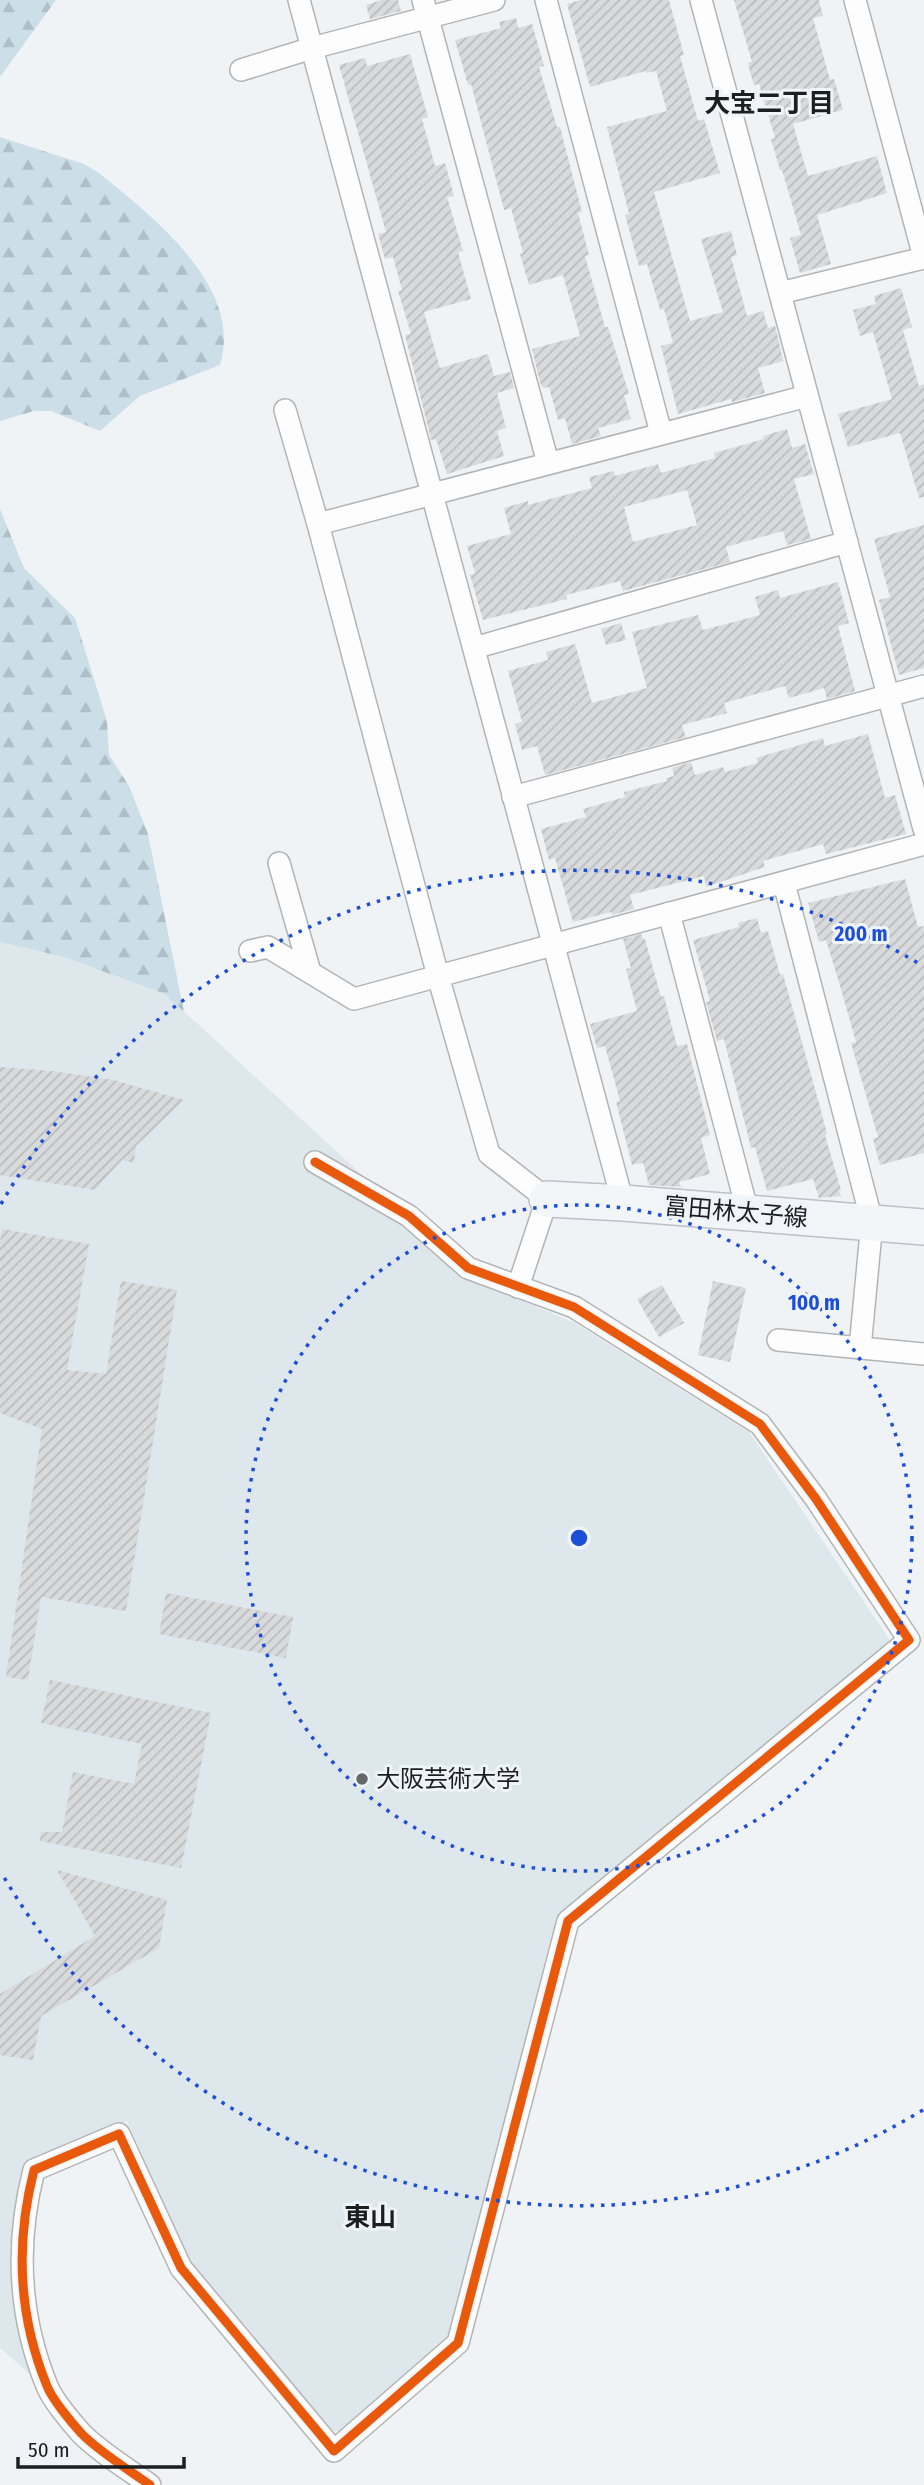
<svg xmlns="http://www.w3.org/2000/svg" width="924" height="2485" font-family="'Fira Sans Condensed','Noto Sans JP',sans-serif">
<defs>
<pattern id="forest-firs" width="22" height="20" patternUnits="userSpaceOnUse" patternTransform="scale(1.75)"><rect width="22" height="20" fill="#ccdee8"/><path d="M5 1l3.5 6h-7zM16 11l3.5 6h-7z" fill="#afbec7"/></pattern>
<pattern id="building-hatch" width="6" height="6" patternUnits="userSpaceOnUse" patternTransform="scale(1.75)"><rect width="6" height="6" fill="#d8dadc"/><path d="M-1 1l2-2M0 6l6-6M5 7l2-2" fill="none" stroke="#b9bbbc"/></pattern>
</defs>
<rect width="100%" height="100%" fill="#f0f3f6"/>
<!-- built -->
<path fill="#dee7eb" d="M 0,942 L 64,957 L 165,994 L 480,1283 L 575,1323 L 749,1432 L 891,1642 L 558,1916 L 452,2333 L 347,2431 L 332,2431 L 193,2269 L 127,2121 L 26,2162 L 10,2249 L 18,2324 L 33,2377 L 0,2348 Z"/>
<!-- forest -->
<g fill="url(#forest-firs)">
<path d="M 0,0 L 56,0 L 0,77 Z"/>
<path d="M 0,137 L 84,164 L 99,173 C 152,216 244,287 220,365 L 140,396 L 100,431 L 51,411 L 34,411 L 0,421 Z"/>
<path d="M 0,509 L 24,568 L 75,618 L 107,721 L 109,755 L 129,786 L 148,834 L 184,1012 L 165,994 L 64,957 L 0,942 Z"/>
</g>
<!-- building -->
<g fill="url(#building-hatch)" fill-rule="evenodd">
<path d="M 382,0 L 398,0 L 401,11 L 370,19 L 366,5 Z"/>
<path d="M 581,0 L 669,0 L 684,55 L 680,56 L 698,121 L 704,119 L 720,173 L 654,192 L 690,321 L 723,312 L 701,239 L 731,231 L 737,255 L 731,257 L 747,316 L 763,311 L 768,328 L 775,326 L 779,342 L 783,361 L 758,368 L 765,393 L 732,402 L 731,399 L 678,414 L 661,346 L 673,343 L 664,309 L 660,310 L 647,264 L 639,266 L 625,215 L 629,214 L 607,127 L 667,111 L 656,71 L 646,73 L 645,71 L 590,87 L 567,4 Z"/>
<path d="M 734,0 L 819,0 L 823,16 L 813,18 L 830,80 L 834,79 L 843,110 L 793,124 L 808,176 L 877,156 L 887,193 L 817,215 L 831,264 L 800,273 L 790,238 L 801,235 L 782,170 L 780,170 L 771,139 L 775,138 L 759,84 L 754,85 L 750,72 L 748,63 L 752,62 Z"/>
<path d="M 516,18 L 518,28 L 532,24 L 544,66 L 539,67 L 557,127 L 560,127 L 582,212 L 578,213 L 589,255 L 585,256 L 605,327 L 608,327 L 629,394 L 624,395 L 631,419 L 598,428 L 601,436 L 572,444 L 565,418 L 558,420 L 549,387 L 543,388 L 540,382 L 532,349 L 580,336 L 563,275 L 529,285 L 520,254 L 523,253 L 511,208 L 504,210 L 471,84 L 468,85 L 455,40 L 501,28 L 499,22 Z"/>
<path d="M 410,54 L 428,117 L 422,119 L 435,166 L 445,163 L 454,196 L 447,197 L 463,251 L 458,252 L 471,299 L 424,312 L 440,368 L 488,354 L 494,376 L 510,372 L 514,388 L 497,393 L 506,428 L 497,431 L 504,456 L 447,474 L 436,439 L 431,440 L 427,423 L 405,335 L 411,334 L 398,291 L 402,290 L 393,257 L 385,259 L 378,234 L 386,232 L 339,65 L 365,58 L 367,66 Z"/>
<path d="M 901,288 L 912,327 L 903,330 L 919,386 L 924,384 L 924,497 L 919,498 L 900,433 L 848,447 L 838,414 L 892,399 L 873,332 L 860,336 L 853,310 L 876,304 L 874,296 Z"/>
<path d="M 787,429 L 792,448 L 805,444 L 814,474 L 794,479 L 811,539 L 787,545 L 783,531 L 726,547 L 730,562 L 623,591 L 620,581 L 566,595 L 567,599 L 483,620 L 470,575 L 475,573 L 467,546 L 511,534 L 504,508 L 528,501 L 528,505 L 592,488 L 589,477 L 614,471 L 615,476 L 658,464 L 661,473 L 715,458 L 714,453 L 764,439 L 763,436 ZM 687,490 L 697,525 L 633,542 L 624,507 Z"/>
<path d="M 924,525 L 924,668 L 899,675 L 879,600 L 890,597 L 874,539 Z"/>
<path d="M 838,582 L 849,623 L 838,626 L 855,691 L 827,699 L 824,688 L 789,698 L 785,686 L 724,703 L 727,713 L 682,725 L 686,737 L 545,775 L 537,746 L 522,750 L 515,724 L 522,722 L 508,671 L 548,660 L 546,652 L 575,644 L 592,703 L 647,688 L 632,632 L 698,615 L 703,630 L 760,615 L 755,597 L 778,590 L 780,598 Z"/>
<path d="M 621,623 L 626,640 L 606,645 L 601,629 Z"/>
<path d="M 868,734 L 885,798 L 895,795 L 906,834 L 826,854 L 823,844 L 763,861 L 765,867 L 706,887 L 704,876 L 630,895 L 634,909 L 612,915 L 611,912 L 573,922 L 555,858 L 549,860 L 541,829 L 586,817 L 583,809 L 625,797 L 624,792 L 667,781 L 666,778 L 674,776 L 672,768 L 691,762 L 695,775 L 723,767 L 725,772 L 758,763 L 756,758 L 823,738 L 825,746 Z"/>
<path d="M 905,879 L 918,927 L 924,926 L 924,1153 L 880,1165 L 873,1139 L 878,1137 L 851,1043 L 856,1042 L 840,986 L 826,940 L 819,942 L 808,903 Z"/>
<path d="M 757,918 L 761,933 L 768,931 L 780,975 L 783,974 L 820,1107 L 827,1134 L 825,1135 L 841,1190 L 839,1191 L 841,1196 L 819,1198 L 813,1179 L 767,1191 L 755,1147 L 751,1148 L 724,1039 L 717,1041 L 706,1002 L 710,1001 L 693,940 L 739,927 L 738,923 Z"/>
<path d="M 641,934 L 643,939 L 645,939 L 661,997 L 664,996 L 677,1046 L 687,1044 L 710,1135 L 701,1138 L 710,1174 L 679,1182 L 681,1187 L 649,1185 L 643,1163 L 632,1165 L 616,1102 L 620,1101 L 605,1046 L 597,1048 L 590,1024 L 637,1011 L 626,969 L 631,968 L 623,939 Z"/>
<path d="M 0,1067 L 51,1071 L 113,1080 L 184,1100 L 136,1146 L 134,1163 L 122,1160 L 95,1190 L 0,1175 Z"/>
<path d="M 2,1229 L 89,1244 L 67,1370 L 106,1374 L 121,1281 L 177,1290 L 126,1611 L 41,1597 L 28,1680 L 6,1677 L 42,1429 L 0,1413 L 0,1242 Z"/>
<path d="M 713,1281 L 746,1288 L 730,1362 L 698,1355 Z"/>
<path d="M 662,1285 L 684,1323 L 659,1337 L 637,1299 Z"/>
<path d="M 166,1593 L 293,1617 L 286,1658 L 159,1634 Z"/>
<path d="M 50,1680 L 211,1713 L 181,1868 L 40,1841 L 41,1832 L 62,1832 L 73,1772 L 134,1784 L 142,1744 L 41,1723 Z"/>
<path d="M 57,1870 L 167,1900 L 159,1948 L 41,2016 L 33,2060 L 0,2055 L 0,1994 L 95,1936 Z"/>
</g>
<g fill="none" stroke-linecap="round" stroke-linejoin="round">
<defs>
<g id="minor">
<path d="M 299,0 L 623,1203"/>
<path d="M 423,0 L 548,463"/>
<path d="M 546,0 L 661,433"/>
<path d="M 701,0 L 924,829"/>
<path d="M 855,0 L 924,257"/>
<path d="M 241,70 L 312,48 L 494,0"/>
<path d="M 780,293 L 924,258"/>
<path d="M 285,410 L 318,524 L 438,976 L 489,1154 L 547,1199 L 518,1287"/>
<path d="M 318,524 L 807,396"/>
<path d="M 474,648 L 847,542"/>
<path d="M 513,797 L 924,686"/>
<path d="M 279,863 L 310,972"/>
<path d="M 784,883 L 872,1222 L 860,1348"/>
<path d="M 669,913 L 748,1213"/>
<path d="M 250,951 L 268,947 L 354,999 L 924,844"/>
<path d="M 778,1340 L 924,1354"/>
<path d="M 150,2485 C 129,2470 98,2451 81,2433 C 71,2422 52,2399 47,2386 C 18,2315 15,2244 34,2170 L 119,2134 L 181,2268 L 334,2451 L 458,2343 L 568,1921 L 909,1640 L 816,1499 L 760,1424 L 574,1307 L 468,1268 L 409,1216 L 315,1162"/>
</g>
<path id="primary" d="M 547,1199 L 623,1203 L 924,1227"/>
</defs>
<!-- minor casing -->
<use href="#minor" stroke="#b2b4b6" stroke-width="24"/>
<!-- primary casing -->
<use href="#primary" stroke="#bcc0c7" stroke-width="38"/>
<!-- minor -->
<use href="#minor" stroke="#fdfdfe" stroke-width="21"/>
<!-- primary -->
<use href="#primary" stroke="#f3f6f9" stroke-width="35"/>
<defs>
<path id="cycleway" d="M 150,2485 C 129,2470 98,2451 81,2433 C 71,2422 52,2399 47,2386 C 18,2315 15,2244 34,2170 L 119,2134 L 181,2268 L 334,2451 L 458,2343 L 568,1921 L 909,1640 L 816,1499 L 760,1424 L 574,1307 L 468,1268 L 409,1216 L 315,1162"/>
</defs>
<!-- cycleway casing -->
<use href="#cycleway" stroke="#eef4f8" stroke-width="13"/>
<!-- cycleway -->
<use href="#cycleway" stroke="#e8590c" stroke-width="9"/>
</g>
<!-- distance rings -->
<g fill="none" stroke="#1d4ed8" stroke-width="3.5" stroke-dasharray="3.5 7">
<circle cx="579" cy="1538" r="333"/>
<path d="M923 2110A667 667 0 0 1 1 1872M1 1204A667 667 0 0 1 923 966"/>
</g>
<!-- markers -->
<circle fill="#66696a" stroke="#eef4f8" stroke-width="2.5" cx="362" cy="1779" r="7"/>
<g text-anchor="middle" dominant-baseline="central" stroke-width="6" stroke-linejoin="round" paint-order="stroke">
<!-- street labels -->
<g font-size="24" fill="#1c1e1f" stroke="#eef4f8">
<text transform="translate(736 1212) rotate(5)">富田林太子線</text>
</g>
<!-- poi labels -->
<g font-size="24" fill="#1c1e1f" stroke="#eef4f8" text-anchor="start">
<text x="376" y="1779">大阪芸術大学</text>
</g>
<!-- neighbourhood labels -->
<g font-size="26" font-weight="bold" fill="#1c1e1f" stroke="#eef4f8">
<text x="769" y="103">大宝二丁目</text>
<text x="370" y="2217">東山</text>
</g>
</g>
<circle cx="579" cy="1538" r="10" fill="#1d4ed8" stroke="#eef4f8" stroke-width="3.5"/>
<g font-size="21" text-anchor="middle" font-weight="bold" fill="#1d4ed8" stroke="#eef4f8" stroke-width="6" stroke-linejoin="round" paint-order="stroke">
<text x="861" y="941">200 m</text>
<text x="814" y="1310">100 m</text>
</g>
<!-- scale -->
<path d="M18 2457v10h166v-10" fill="none" stroke="#1c1e1f" stroke-width="3.5"/>
<text x="28" y="2457" font-size="21" fill="#1c1e1f" stroke="#eef4f8" stroke-width="5" paint-order="stroke">50 m</text>
</svg>
